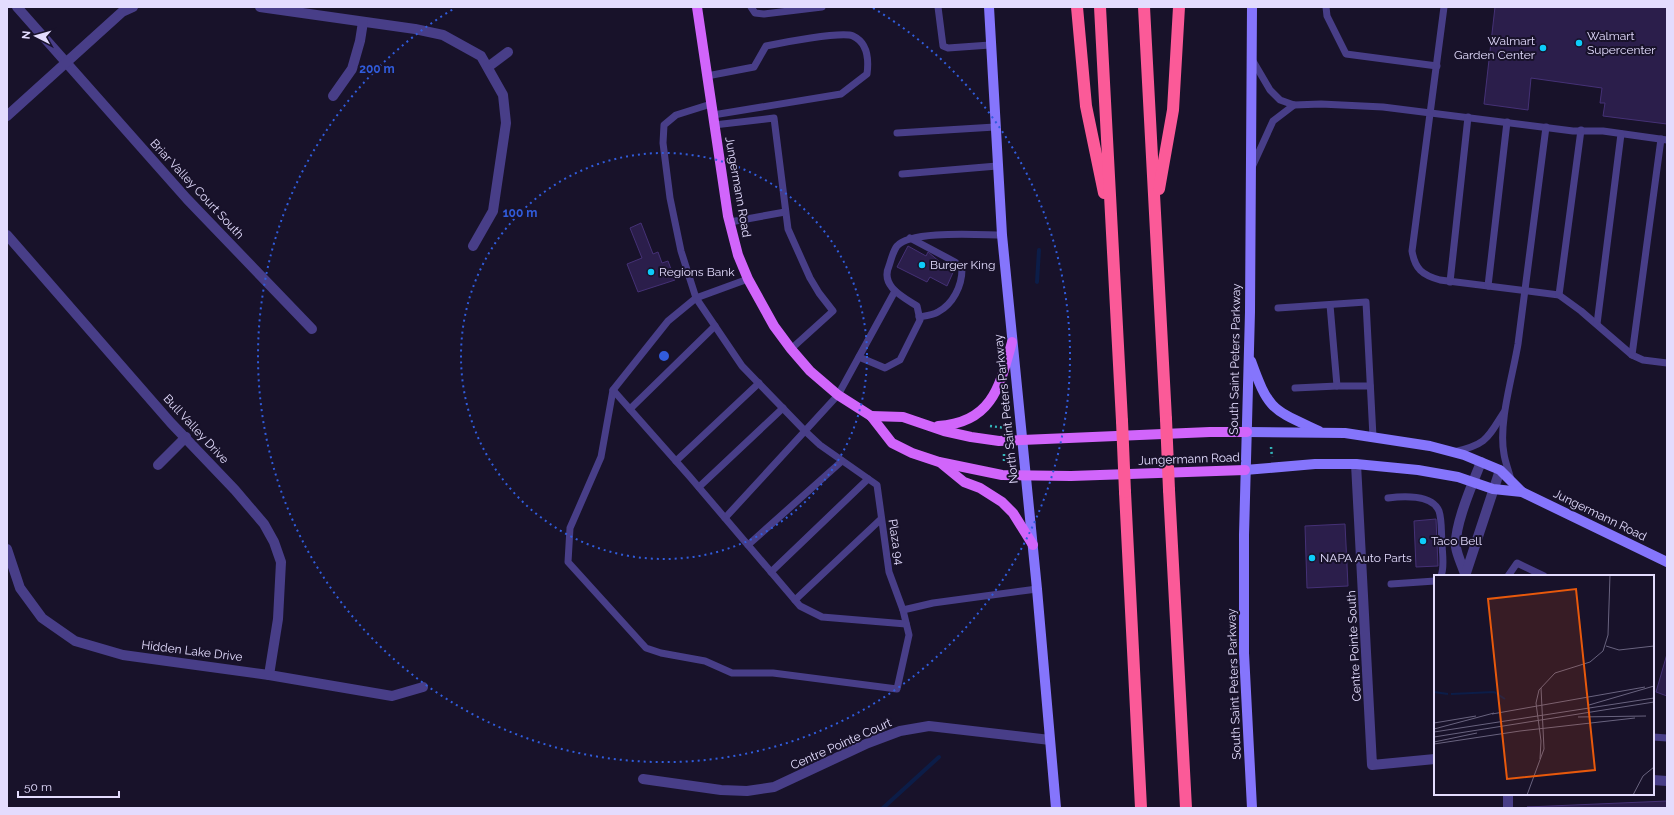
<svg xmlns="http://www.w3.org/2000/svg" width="1674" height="815" font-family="Raleway,sans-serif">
<rect width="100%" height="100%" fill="#18122a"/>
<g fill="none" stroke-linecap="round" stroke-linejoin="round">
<!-- stream -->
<g stroke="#0c1d48" stroke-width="4">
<path d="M 1037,282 L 1039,250"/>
<path d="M 883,808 L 939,757"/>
</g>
</g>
<!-- building -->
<g fill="#2b1e4b" stroke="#453176">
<path d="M 1495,7 L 1667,7 L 1667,124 L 1603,116 L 1605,103 L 1600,103 L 1602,88 L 1531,78 L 1528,110 L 1484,104 Z"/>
<path d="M 641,223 L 653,254 L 658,252 L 662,263 L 668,261 L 675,280 L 638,292 L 627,264 L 642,258 L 630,228 Z"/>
<path d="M 908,246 L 926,256 L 928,252 L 940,262 L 955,268 L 947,286 L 930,277 L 927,282 L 897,267 Z"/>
<path d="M 1436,519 L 1438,566 L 1416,567 L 1414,521 Z"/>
<path d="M 1345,524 L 1348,586 L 1307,588 L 1305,526 Z"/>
<path d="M 1667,654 L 1667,696 L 1656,692 Z"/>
<path d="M 1667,801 L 1667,808 L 1527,807 Z"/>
</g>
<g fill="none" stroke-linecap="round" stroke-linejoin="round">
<!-- path -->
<g stroke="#34b6ba" stroke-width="2.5" stroke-dasharray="2 3" stroke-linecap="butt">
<path d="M 990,426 L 1006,428"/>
<path d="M 1271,447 L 1272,457"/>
<path d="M 1004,461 L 1004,452"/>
</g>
<!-- lane -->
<g stroke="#483e88" stroke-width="7">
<path d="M 751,7 L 755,13 L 764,14 L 822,7"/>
<path d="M 938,7 L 943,46 L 948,48 L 990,45"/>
<path d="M 1326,7 L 1327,16 L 1346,54 L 1437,66"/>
<path d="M 1444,7 L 1412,251 C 1415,269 1422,275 1440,280 L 1559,295 L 1581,311 L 1632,355 L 1643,360 L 1667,363"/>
<path d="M 1253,61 L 1270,90 L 1280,100 L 1294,105 L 1321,104 L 1383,107 L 1573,131 L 1603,131 L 1667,140"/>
<path d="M 707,76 L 754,67 L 766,46 C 780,43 842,31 853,36 C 868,43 869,59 867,74 L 841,94 L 713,115"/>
<path d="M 711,104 L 676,115 L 664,125 L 663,143 L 670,198 L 681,251 L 696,298 L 742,366 L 805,431 L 820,445 L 877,485 L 889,572 L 903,610 L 909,635 L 897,689 L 773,673 L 732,673 L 705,661 L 661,653 L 646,648 L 568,562 L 570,528 L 601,457 L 613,390 L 668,321 L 696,298 L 748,279"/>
<path d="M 714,125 L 774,118 L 788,229 L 810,278 L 819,293 L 833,311 L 791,349"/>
<path d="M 897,133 L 995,127"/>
<path d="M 1253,165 L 1273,121 L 1294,105"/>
<path d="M 902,174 L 997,166"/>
<path d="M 730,222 L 785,212"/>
<path d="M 910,238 L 955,262 L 962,269 C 962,286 953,304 938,312 C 933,315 925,316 919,317"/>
<path d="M 1450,282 L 1468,117"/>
<path d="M 1488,286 L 1507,122"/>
<path d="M 1559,295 L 1581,130"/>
<path d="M 1330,305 L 1337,386 L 1370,386"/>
<path d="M 1278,308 L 1366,302 L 1373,437"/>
<path d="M 1597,324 L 1621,134"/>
<path d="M 1632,355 L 1661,139"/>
<path d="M 859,357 L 885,368 L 900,360 L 920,320 L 917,306 C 903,297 880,286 889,266 C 891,260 893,251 897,246 C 911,230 980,235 1002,235"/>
<path d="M 1295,388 L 1337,386"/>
<path d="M 613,390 L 690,477 L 800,606 L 822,617 L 906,624"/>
<path d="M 630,409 L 715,326"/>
<path d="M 1454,452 C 1487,444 1487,439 1504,412"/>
<path d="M 676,461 L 759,383"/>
<path d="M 1511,480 C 1509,471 1505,462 1504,454 C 1498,423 1513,375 1518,344 L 1546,127"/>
<path d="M 699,487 L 783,408"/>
<path d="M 1388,498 C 1402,496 1432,494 1439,511 C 1442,520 1441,532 1442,542 C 1442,553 1445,566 1441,576"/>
<path d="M 725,518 L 838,395 L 895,291"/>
<path d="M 748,545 L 842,461"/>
<path d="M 771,572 L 868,479"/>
<path d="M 1508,576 L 1517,563 L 1544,576"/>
<path d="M 1391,584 L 1435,581"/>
<path d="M 795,600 L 881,519"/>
<path d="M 903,610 L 933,603 L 1037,589"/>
<path d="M 1653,737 L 1667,738"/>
</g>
<!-- street -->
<g stroke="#483e88" stroke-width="10">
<path d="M 17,7 L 187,199 L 312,329"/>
<path d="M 260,7 L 415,29 L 443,35 L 481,56 L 503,95 L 506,123 L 493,211 L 473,246"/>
<path d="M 488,67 L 508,52"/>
<path d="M 333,96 L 352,69 L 360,41 L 363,22"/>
<path d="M 7,116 L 122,12 L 133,7"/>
<path d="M 7,235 L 171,423 L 235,490 L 264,524 L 274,542 L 281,562 L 278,619 L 269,675"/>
<path d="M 1356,464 L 1372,765 L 1435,759"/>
<path d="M 158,465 L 186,437"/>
<path d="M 7,549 L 20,588 L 42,618 L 75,641 L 123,655 L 269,675 L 392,696 L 423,687"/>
<path d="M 1465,574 C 1462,565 1457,555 1456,547 C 1454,525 1473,483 1481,462"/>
<path d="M 1465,576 L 1500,470"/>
<path d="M 643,779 L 721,790 L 747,791 L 774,787 L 868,743 L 900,731 L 929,726 L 1050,740"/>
<path d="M 1653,780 L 1667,781"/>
<path d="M 1508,794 L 1508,808"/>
</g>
<!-- secondary -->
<g stroke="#8575fc" stroke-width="10">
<path d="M 989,7 L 1002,235 L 1037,589 L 1056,808"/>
<path d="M 1252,7 L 1250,312 L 1244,535 L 1244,653 L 1252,808"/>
<path d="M 1251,361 C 1269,411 1272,409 1319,431"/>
<path d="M 1247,432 L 1345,433 L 1430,446 L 1464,455 L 1500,470 L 1522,492"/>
<path d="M 1245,470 L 1315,464 L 1356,464 L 1418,470 L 1458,477 L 1493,489 L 1522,492 L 1667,562"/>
</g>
<!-- primary -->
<g stroke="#d165fb" stroke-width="10">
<path d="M 697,7 L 728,216 L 738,255 L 748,279 L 774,326 L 791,349 L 810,371 L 838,395 L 871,416 L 892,443 L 912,453 L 939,462 L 1002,475 L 1071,476 L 1245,470"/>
<path d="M 871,416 L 903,417 L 944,431 L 971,437 L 999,441 L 1210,432 L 1247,432"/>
<path d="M 938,426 C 992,423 1000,386 1012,342"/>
<path d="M 942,464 L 964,482 L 980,488 L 1002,502 L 1013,513 L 1033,545"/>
</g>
<!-- highway -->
<g stroke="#fb5a98" stroke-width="12">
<path d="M 1077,7 L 1086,106 L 1104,193"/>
<path d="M 1100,7 L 1122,421"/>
<path d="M 1144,7 L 1166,419"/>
<path d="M 1159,189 L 1173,110 L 1179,7"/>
<path d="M 1169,490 L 1186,808"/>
<path d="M 1125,492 L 1141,808"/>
</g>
<!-- highway-bridge -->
<g stroke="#fb5a98" stroke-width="12">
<path d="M 1166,419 L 1169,490"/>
<path d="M 1122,421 L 1125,492"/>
</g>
</g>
<!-- distance rings -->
<g fill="none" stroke="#315cdc" stroke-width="2" stroke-dasharray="2 4">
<circle cx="664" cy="356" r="203"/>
<path d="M873 8A406 406 0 1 1 455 8"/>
</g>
<!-- markers -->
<g fill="#0dccf9" stroke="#18122a" stroke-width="1.5">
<circle cx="1579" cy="43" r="4"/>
<circle cx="1543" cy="48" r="4"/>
<circle cx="922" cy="265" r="4"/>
<circle cx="651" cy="272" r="4"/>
<circle cx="1423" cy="541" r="4"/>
<circle cx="1312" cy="558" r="4"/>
</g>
<g text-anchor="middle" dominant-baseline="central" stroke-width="4" stroke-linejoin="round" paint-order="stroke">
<!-- poi labels -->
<g font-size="12" fill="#e3dcfe" stroke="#18122a" text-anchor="start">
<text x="1587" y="36">Walmart<tspan x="1587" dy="14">Supercenter</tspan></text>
<text x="1535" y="41" text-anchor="end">Walmart<tspan x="1535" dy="14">Garden Center</tspan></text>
<text x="930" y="265">Burger King</text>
<text x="659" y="272">Regions Bank</text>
<text x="1431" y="541">Taco Bell</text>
<text x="1320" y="558">NAPA Auto Parts</text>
</g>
<!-- street labels -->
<g font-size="12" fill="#e3dcfe" stroke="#18122a">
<text transform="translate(738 187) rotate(80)">Jungermann Road</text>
<text transform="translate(197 189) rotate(47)">Briar Valley Court South</text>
<text transform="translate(1235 359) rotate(-89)">South Saint Peters Parkway</text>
<text transform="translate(1006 409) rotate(-96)">North Saint Peters Parkway</text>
<text transform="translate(196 429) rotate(47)">Bull Valley Drive</text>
<text transform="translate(1189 459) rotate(-2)">Jungermann Road</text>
<text transform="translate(1600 515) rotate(26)">Jungermann Road</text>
<text transform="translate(896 542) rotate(81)">Plaza 94</text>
<text transform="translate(1354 646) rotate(-93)">Centre Pointe South</text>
<text transform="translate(192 651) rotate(7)">Hidden Lake Drive</text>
<text transform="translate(1234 684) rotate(-92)">South Saint Peters Parkway</text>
<text transform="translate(841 744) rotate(-24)">Centre Pointe Court</text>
</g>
</g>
<!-- overview -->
<g transform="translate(1434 575)">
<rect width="220" height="220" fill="#18122a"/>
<path fill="none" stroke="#0c1d48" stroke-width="2" d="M 0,117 L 14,119M 17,119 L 60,117 L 71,124"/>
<path fill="none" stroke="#69637f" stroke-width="1" d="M 172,71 L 185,75 L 220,71M 155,130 L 220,111M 58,139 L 211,112M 144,142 L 212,141M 0,148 L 42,141M 0,154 L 60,138M 0,157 L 220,123M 0,162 L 220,127M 0,167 L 43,158M 0,169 L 86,156 L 201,143M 106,184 L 107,166 L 102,128 L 105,115 L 121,98 L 156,87 L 169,76 L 174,60 L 176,0M 93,220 L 110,174 L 107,113M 199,220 L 209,201 L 220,192"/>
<path fill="#e8590c" fill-opacity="0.15" stroke="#e8590c" stroke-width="2" d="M 142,14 L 161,195 L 73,204 L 54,24 Z"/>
<rect width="220" height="220" fill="none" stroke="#e3dcfe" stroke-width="2"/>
</g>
<circle cx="664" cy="356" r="6" fill="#315cdc" stroke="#18122a" stroke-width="2"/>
<g font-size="12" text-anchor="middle" font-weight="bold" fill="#315cdc" stroke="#18122a" stroke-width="4" stroke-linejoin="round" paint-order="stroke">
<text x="377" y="73">200 m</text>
<text x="520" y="217">100 m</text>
</g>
<!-- border -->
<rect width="1674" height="815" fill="none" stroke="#e3dcfe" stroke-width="16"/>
<!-- north arrow -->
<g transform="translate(36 36) rotate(276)" stroke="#18122a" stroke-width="3" paint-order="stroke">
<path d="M0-3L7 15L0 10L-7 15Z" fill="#e3dcfe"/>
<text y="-6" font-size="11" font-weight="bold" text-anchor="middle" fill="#e3dcfe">N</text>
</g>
<!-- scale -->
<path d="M18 791v6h101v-6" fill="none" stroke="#e3dcfe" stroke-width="2"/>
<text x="24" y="791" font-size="12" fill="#e3dcfe" stroke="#18122a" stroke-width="3" paint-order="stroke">50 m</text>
</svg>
